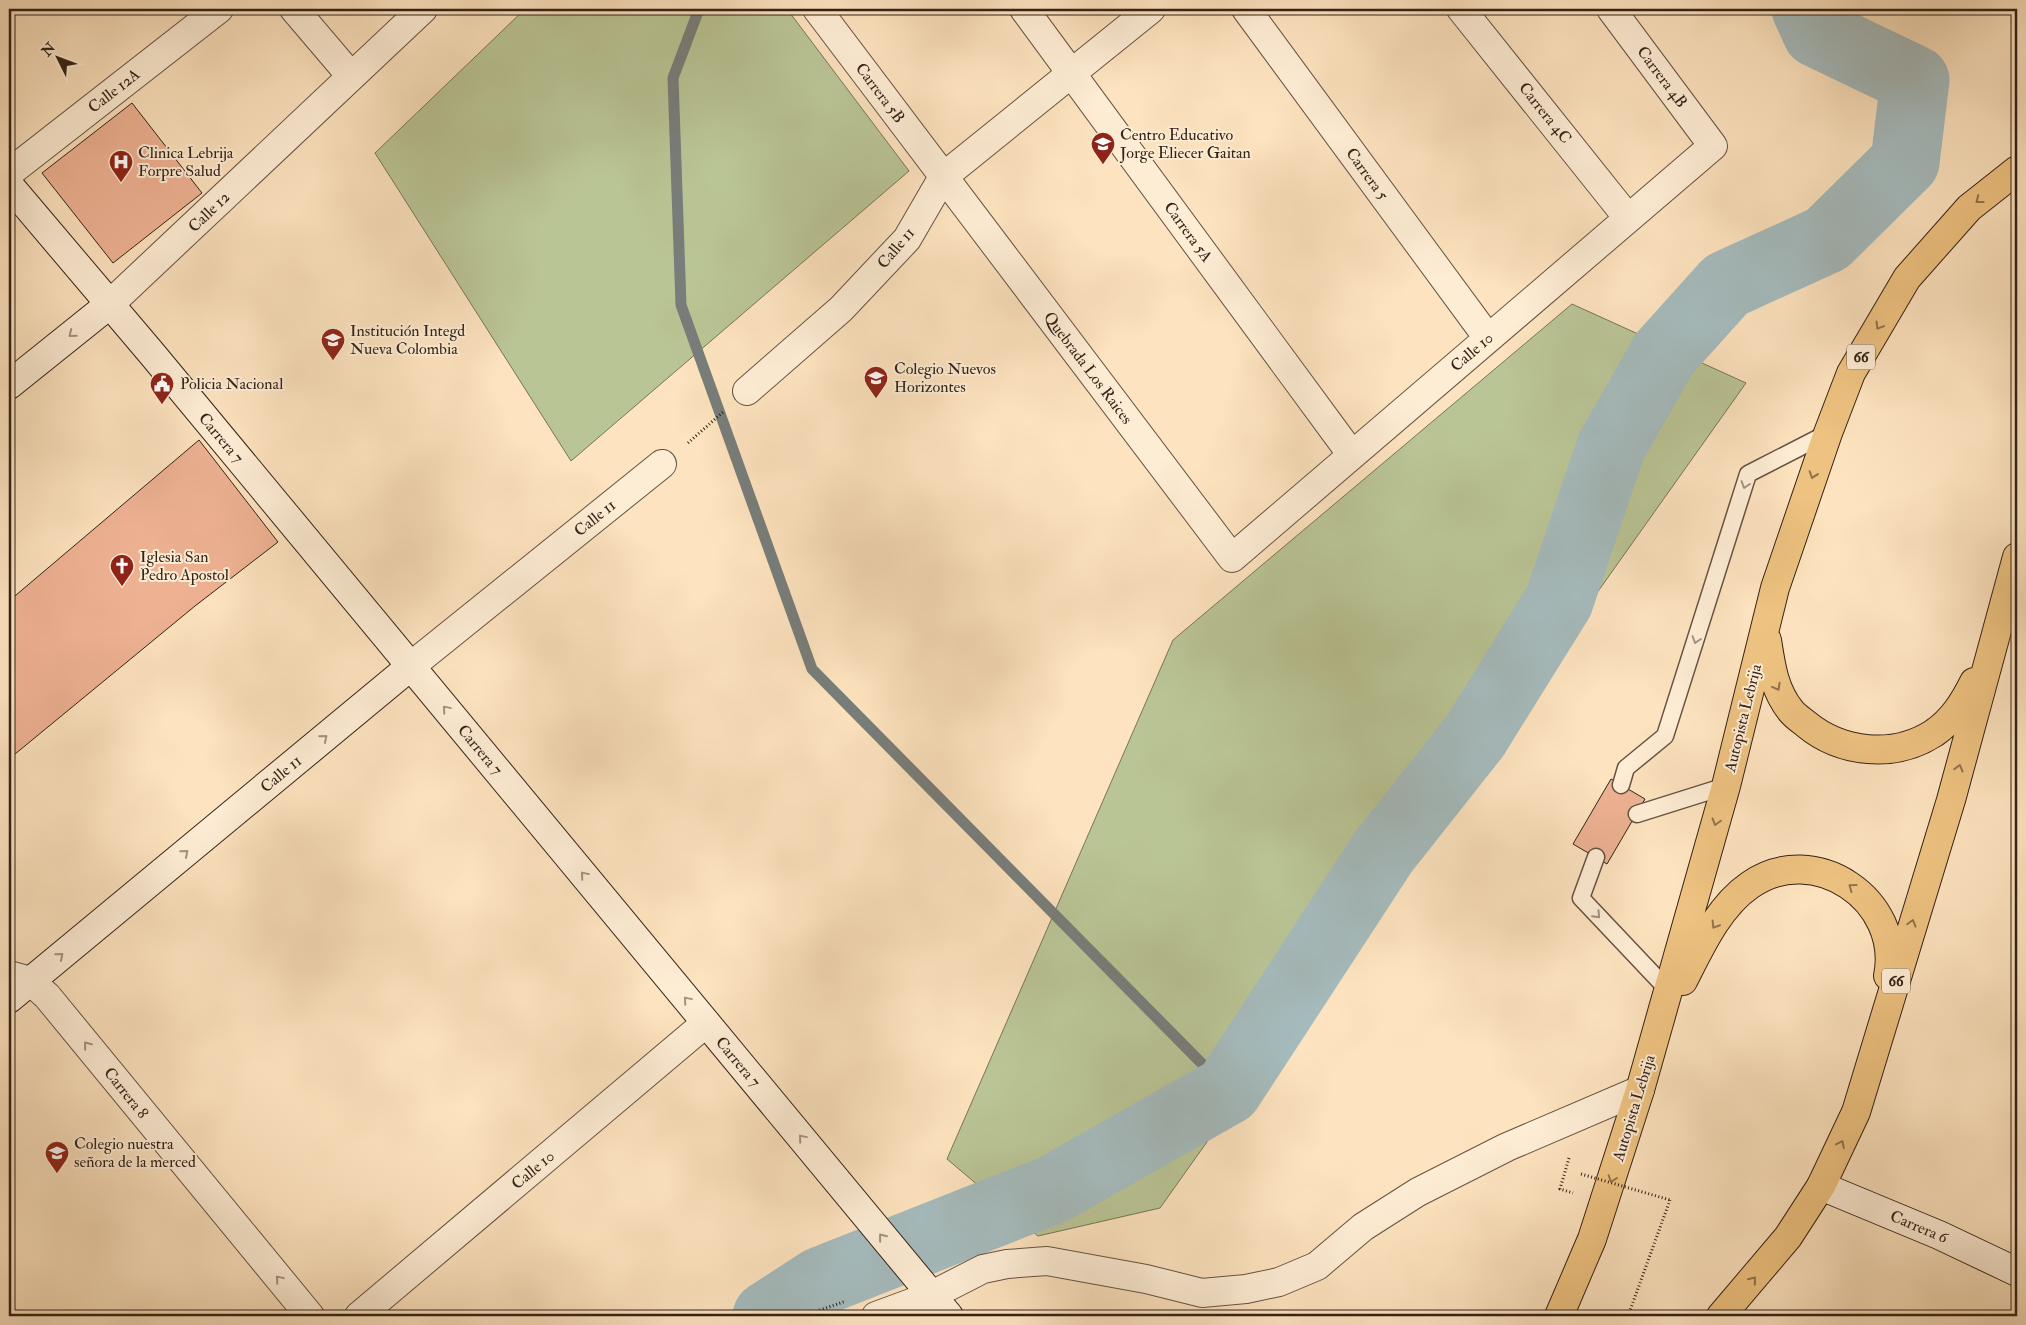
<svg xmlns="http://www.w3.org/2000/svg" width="2026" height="1325" font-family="'IM FELL Double Pica',serif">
  <rect width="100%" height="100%" fill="#fde3bf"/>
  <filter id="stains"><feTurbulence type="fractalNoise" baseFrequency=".004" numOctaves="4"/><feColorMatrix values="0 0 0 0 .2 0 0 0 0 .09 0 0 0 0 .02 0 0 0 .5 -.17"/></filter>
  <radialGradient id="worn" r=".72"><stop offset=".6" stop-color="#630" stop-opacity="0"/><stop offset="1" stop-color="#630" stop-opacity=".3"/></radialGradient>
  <!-- green -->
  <path fill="#bac596" stroke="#777457" d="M525 9H787L909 171 571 461 375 153Z
    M1572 304 1746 383 1160 1208 1038 1236 947 1159 1173 640Z"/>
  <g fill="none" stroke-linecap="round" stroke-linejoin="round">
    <!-- stream -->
    <path stroke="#787e7b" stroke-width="11" d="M699 9 673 78 681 305 812 669 1228 1090"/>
    <!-- river -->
    <path stroke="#a5bbbd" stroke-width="69" d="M767 1316 821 1281 1054 1189 1228 1090 1384 851 1475 736 1559 601 1611 447 1664 354 1726 285 1827 239 1905 162 1915 80 1817 33 1806 9"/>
  </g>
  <!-- building -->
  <path fill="#eeb293" stroke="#342218" d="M132 103 202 193 113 263 42 173Z
    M199 440 278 542 195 606 9 759V601Z
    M1611 779 1645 799 1607 864 1573 844Z"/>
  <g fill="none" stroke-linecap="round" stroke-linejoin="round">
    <defs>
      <path id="lane" d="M1621 785 1626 768 1665 736 1748 474 1828 433
        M1637 814 1726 786
        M1596 857 1581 898 1668 990"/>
      <path id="street" d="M294 9 351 76
        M817 9 1232 558 1713 146 1611 9
        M1024 9 1352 455
        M1246 9 1488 338
        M1461 9 1628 218
        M9 173 219 9
        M110 304 423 9
        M747 391 841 309 907 239 943 177 1151 9
        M411 666 662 464
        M9 975 30 981 47 996 310 1316
        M359 1316 706 1023
        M876 1316 930 1296 983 1269 1007 1264 1047 1261 1146 1279 1202 1293 1246 1289 1279 1282 1317 1266 1363 1227 1418 1192 1507 1147 1640 1090"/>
      <path id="secondary" d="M9 185 153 355 949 1316
        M9 385 110 304
        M9 999 411 666
        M1821 1186 1939 1235 2017 1272"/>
      <path id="highway" d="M1767 640C1771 666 1774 690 1791 711 1795 716 1801 720 1806 724 1841 753 1894 759 1934 733 1953 720 1964 702 1974 682
        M1683 981C1700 948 1718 907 1750 885 1814 840 1903 900 1888 976
        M1559 1316 1592 1239 1640 1090 1726 786 1775 588 1828 433 1851 373 1907 278 1969 208 2017 170
        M1721 1316 1788 1237 1821 1186 1856 1112 1951 800 2017 557"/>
    </defs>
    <!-- lane casing -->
    <use href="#lane" stroke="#665242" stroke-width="19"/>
    <!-- street casing -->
    <use href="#street" stroke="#665242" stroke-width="30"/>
    <!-- secondary casing -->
    <use href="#secondary" stroke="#342218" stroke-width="30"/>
    <!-- highway casing -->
    <use href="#highway" stroke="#342218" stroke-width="30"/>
    <!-- path -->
    <path stroke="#342218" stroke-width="3" stroke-dasharray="1 2.5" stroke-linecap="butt" d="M688 443 723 412
      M1569 1158 1560 1189 1573 1193
      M803 1316 846 1301
      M1628 1316 1670 1200"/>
    <!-- lane -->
    <use href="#lane" stroke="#feedd5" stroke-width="16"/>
    <!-- street -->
    <use href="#street" stroke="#feedd5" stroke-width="28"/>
    <!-- secondary -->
    <use href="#secondary" stroke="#feedd5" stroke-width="28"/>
    <!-- highway -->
    <use href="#highway" stroke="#eec280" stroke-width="28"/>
    <!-- path-bridge -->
    <path stroke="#342218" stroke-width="3" stroke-dasharray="1 2.5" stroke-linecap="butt" d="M1581 1174 1670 1200"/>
  </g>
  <!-- one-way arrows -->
  <defs><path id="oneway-chevron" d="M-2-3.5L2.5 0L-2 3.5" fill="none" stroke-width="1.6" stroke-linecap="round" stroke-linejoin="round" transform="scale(1.25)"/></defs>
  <g stroke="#91724c">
    <use href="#oneway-chevron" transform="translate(1979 200) rotate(142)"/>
    <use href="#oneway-chevron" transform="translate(1879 326) rotate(121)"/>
    <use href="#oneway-chevron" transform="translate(1813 475) rotate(109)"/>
    <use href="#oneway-chevron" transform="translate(1777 687) rotate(61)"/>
    <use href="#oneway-chevron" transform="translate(1959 768) rotate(-75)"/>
    <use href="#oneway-chevron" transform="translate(1716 822) rotate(106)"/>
    <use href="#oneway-chevron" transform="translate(1852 887) rotate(-144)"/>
    <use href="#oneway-chevron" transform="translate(1912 923) rotate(-74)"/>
    <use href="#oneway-chevron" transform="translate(1715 925) rotate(122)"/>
    <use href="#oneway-chevron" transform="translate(1841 1144) rotate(-64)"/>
    <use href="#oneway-chevron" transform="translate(1612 1179) rotate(108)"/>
    <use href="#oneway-chevron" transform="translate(1753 1280) rotate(-51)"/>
  </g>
  <g stroke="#a39280">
    <use href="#oneway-chevron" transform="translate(72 334) rotate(141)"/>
    <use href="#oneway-chevron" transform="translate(1745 485) rotate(108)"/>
    <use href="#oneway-chevron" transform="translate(1696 640) rotate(108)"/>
    <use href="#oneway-chevron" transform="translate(446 709) rotate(-130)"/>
    <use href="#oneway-chevron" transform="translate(324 738) rotate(-40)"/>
    <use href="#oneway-chevron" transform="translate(185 853) rotate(-40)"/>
    <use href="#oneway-chevron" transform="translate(584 875) rotate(-130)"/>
    <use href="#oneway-chevron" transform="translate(1597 915) rotate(47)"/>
    <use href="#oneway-chevron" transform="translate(60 956) rotate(-40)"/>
    <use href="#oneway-chevron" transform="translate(687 1000) rotate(-130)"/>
    <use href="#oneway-chevron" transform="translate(87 1045) rotate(-129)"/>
    <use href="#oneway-chevron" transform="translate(802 1138) rotate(-130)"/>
    <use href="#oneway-chevron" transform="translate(882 1237) rotate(-129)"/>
    <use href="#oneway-chevron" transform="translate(279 1279) rotate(-130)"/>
  </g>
  <!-- icons -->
  <defs>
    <symbol id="school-pin" viewBox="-11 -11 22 30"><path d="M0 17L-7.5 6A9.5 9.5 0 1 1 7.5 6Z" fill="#8f2418" stroke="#feedd5"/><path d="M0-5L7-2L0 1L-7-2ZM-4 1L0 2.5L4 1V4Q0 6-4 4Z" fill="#fff"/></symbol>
    <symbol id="hospital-pin" viewBox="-11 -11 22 30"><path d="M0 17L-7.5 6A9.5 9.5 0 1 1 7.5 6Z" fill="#8f2418" stroke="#feedd5"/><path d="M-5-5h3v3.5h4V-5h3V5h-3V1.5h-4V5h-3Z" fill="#fff"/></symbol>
    <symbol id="civic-pin" viewBox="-11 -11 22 30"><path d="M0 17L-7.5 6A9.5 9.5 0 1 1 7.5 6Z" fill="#8f2418" stroke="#feedd5"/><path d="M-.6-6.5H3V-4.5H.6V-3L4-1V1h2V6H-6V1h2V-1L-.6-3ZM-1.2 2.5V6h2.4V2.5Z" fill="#fff"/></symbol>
    <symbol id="church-pin" viewBox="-11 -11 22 30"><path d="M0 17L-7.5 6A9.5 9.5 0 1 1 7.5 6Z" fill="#8f2418" stroke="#feedd5"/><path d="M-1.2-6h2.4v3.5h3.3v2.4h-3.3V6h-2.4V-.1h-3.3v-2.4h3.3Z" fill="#fff"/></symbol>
  </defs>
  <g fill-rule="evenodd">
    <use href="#school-pin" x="1089" y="130" width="28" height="38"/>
    <use href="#hospital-pin" x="107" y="148" width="28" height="38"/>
    <use href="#school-pin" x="319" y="326" width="28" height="38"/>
    <use href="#school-pin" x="862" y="364" width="28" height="38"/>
    <use href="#civic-pin" x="148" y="370" width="28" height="38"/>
    <use href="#church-pin" x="108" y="552" width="28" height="38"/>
    <use href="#school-pin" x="43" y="1139" width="28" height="38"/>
  </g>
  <g text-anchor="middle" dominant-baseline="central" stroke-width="4" stroke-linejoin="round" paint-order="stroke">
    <!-- shield labels -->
    <g fill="#feedd5" stroke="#715f51" stroke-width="1">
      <rect x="1847" y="344.5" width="28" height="25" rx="4"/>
      <rect x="1882" y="968.5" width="28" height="25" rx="4"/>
    </g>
    <g font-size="15" font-weight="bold" fill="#342218">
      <text x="1861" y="357">66</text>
      <text x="1896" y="981">66</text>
    </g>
    <!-- street labels -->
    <g font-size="16" fill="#342218" stroke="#feedd5">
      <text transform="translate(1662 77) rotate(53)">Carrera 4B</text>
      <text transform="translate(114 91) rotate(-38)">Calle 12A</text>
      <text transform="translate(880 93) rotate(53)">Carrera 5B</text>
      <text transform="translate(1545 113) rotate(51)">Carrera 4C</text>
      <text transform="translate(1367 174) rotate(54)">Carrera 5</text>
      <text transform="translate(209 212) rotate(-44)">Calle 12</text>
      <text transform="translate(1188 232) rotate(54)">Carrera 5A</text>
      <text transform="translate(896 248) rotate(-50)">Calle 11</text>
      <text transform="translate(1472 352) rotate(-41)">Calle 10</text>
      <text transform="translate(1088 368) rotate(53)">Quebrada Los Raices</text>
      <text transform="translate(221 438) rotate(50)">Carrera 7</text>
      <text transform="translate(595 518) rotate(-39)">Calle 11</text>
      <text transform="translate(1743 718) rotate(-76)">Autopista Lebrija</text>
      <text transform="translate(480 750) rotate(50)">Carrera 7</text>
      <text transform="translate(281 774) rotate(-40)">Calle 11</text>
      <text transform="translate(738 1062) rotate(50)">Carrera 7</text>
      <text transform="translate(126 1093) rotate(51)">Carrera 8</text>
      <text transform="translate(1634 1108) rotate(-73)">Autopista Lebrija</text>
      <text transform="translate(533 1170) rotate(-40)">Calle 10</text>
      <text transform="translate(1919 1227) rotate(23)">Carrera 6</text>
    </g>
    <!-- poi labels -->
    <g font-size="16" fill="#342218" stroke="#feedd5" text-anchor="start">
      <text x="1120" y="135">Centro Educativo<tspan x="1120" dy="18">Jorge Eliecer Gaitan</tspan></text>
      <text x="138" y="153">Clinica Lebrija<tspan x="138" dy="18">Forpre Salud</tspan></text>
      <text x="350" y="331">Institución Integd<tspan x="350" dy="18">Nueva Colombia</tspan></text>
      <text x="894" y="369">Colegio Nuevos<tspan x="894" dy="18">Horizontes</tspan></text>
      <text x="180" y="384">Policia Nacional</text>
      <text x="140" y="557">Iglesia San<tspan x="140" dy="18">Pedro Apostol</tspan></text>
      <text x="74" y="1144">Colegio nuestra<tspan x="74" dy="18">señora de la merced</tspan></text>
    </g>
  </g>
  <!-- margin -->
  <rect width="2026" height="1325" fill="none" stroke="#fde3bf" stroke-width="30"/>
  <rect x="10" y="10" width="2006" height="1305" fill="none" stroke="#342218" stroke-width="2.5"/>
  <rect x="15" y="15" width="1996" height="1295" fill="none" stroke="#342218"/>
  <!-- north arrow -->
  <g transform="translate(58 58) rotate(312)" stroke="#feedd5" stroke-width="4" paint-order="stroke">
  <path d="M0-4L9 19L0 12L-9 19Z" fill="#342218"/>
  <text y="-8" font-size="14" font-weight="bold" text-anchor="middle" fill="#342218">N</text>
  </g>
  <rect width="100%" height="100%" filter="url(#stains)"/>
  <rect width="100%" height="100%" fill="url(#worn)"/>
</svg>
